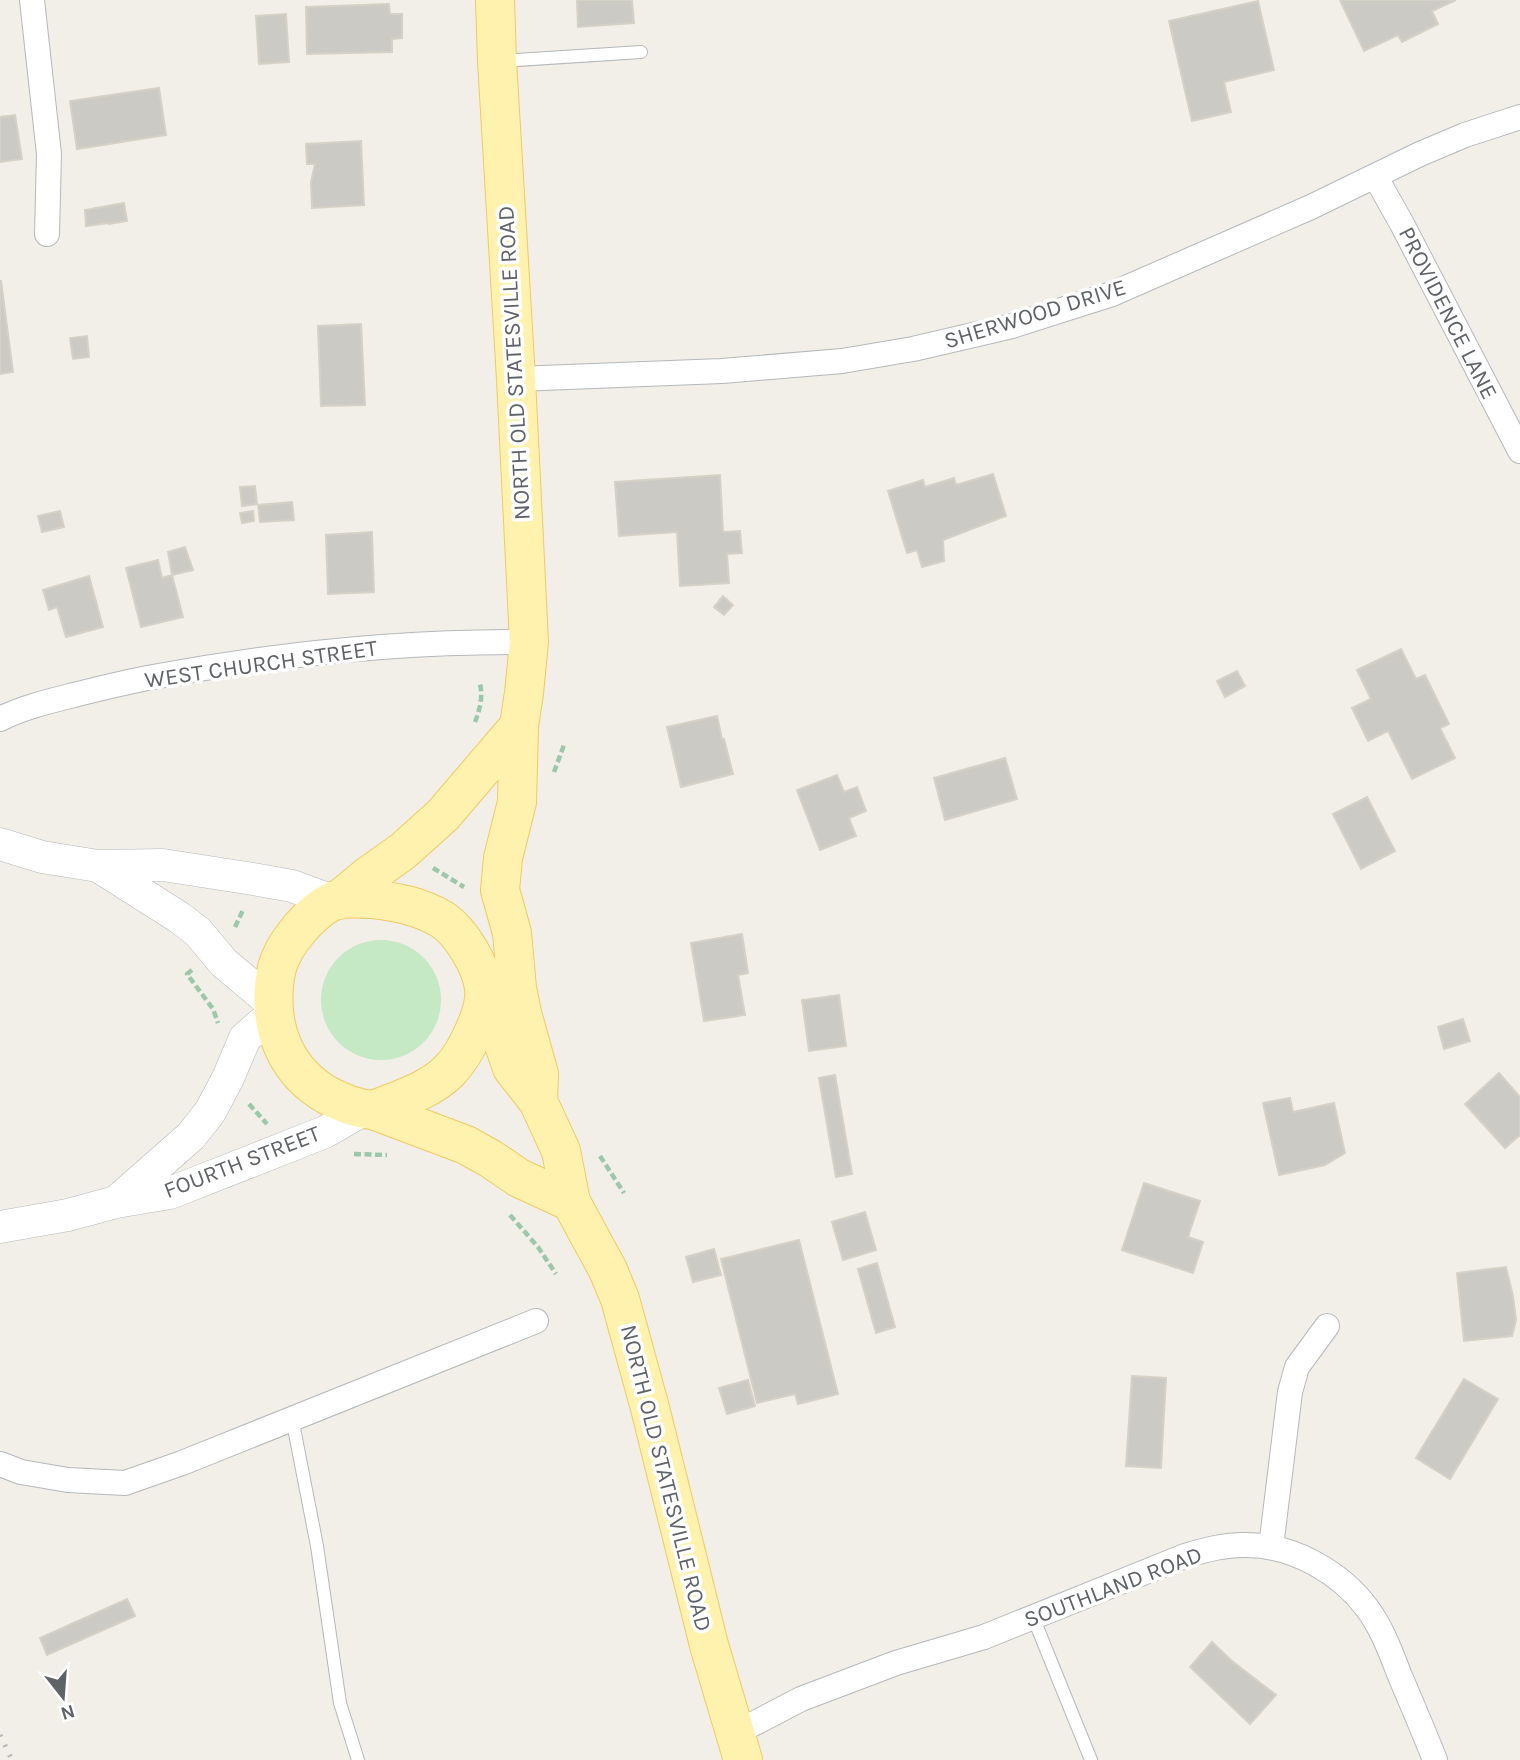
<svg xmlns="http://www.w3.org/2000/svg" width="1520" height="1760" font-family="Karla,sans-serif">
  <rect width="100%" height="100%" fill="#f1efe8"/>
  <!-- green -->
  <path fill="#c5e8c5" d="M321 1000a60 60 0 1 1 120 0a60 60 0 1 1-120 0Z"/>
  <!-- building -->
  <path fill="#cccac5" stroke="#d6d1c6" stroke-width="2" d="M577 0H632L634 23 578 27Z
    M1340 0H1456L1432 11 1438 24 1402 42 1398 35 1364 51Z
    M1258 1 1274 70 1224 82 1231 112 1192 121 1169 21Z
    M389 4 390 14H402V38L392 39V52L307 54 306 7Z
    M286 14 289 62 259 64 256 16Z
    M159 88 166 135 77 149 70 101Z
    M15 115 22 159 0 162V117Z
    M361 141 364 205 312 208 311 182 315 164H307L306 144Z
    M124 203 127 221 109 224 108 223 86 226 85 210Z
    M0 281H1L13 372 0 374Z
    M361 324 365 405 321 406 318 326Z
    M87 336 89 357 73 359 70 338Z
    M993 474 1006 516 943 540 944 561 922 567 917 550 907 553 888 491 923 480 925 487 954 478 956 485Z
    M720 475 723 532 740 531 742 553 727 554 729 583 680 586 677 532 619 536 615 482Z
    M255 486 257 504 242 506 240 487Z
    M292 502 294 520 260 522 258 505Z
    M60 511 64 527 42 532 38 516Z
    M253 511 254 521 242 523 240 513Z
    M372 532 374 592 328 594 326 535Z
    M185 547 193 570 172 575 168 552Z
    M158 560 162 578 172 575 183 617 141 627 126 568Z
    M89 576 103 627 66 637 57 607 49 610 43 590Z
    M723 596 733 605 724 615 714 607Z
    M1401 649 1416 679 1425 675 1449 724 1440 728 1455 758 1412 779 1388 731 1368 741 1352 708 1371 699 1357 670Z
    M1237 671 1245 686 1225 697 1217 681Z
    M717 716 722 739H724L733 774 681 787 667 727Z
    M1005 758 1017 799 945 820 934 778Z
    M837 775 844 792 857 787 866 811 849 818 856 836 820 850 797 790Z
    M1367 797 1395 851 1361 869 1333 814Z
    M742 934 748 973 738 975 745 1015 704 1021 691 943Z
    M839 995 846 1046 809 1051 802 1000Z
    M1463 1019 1470 1041 1444 1049 1438 1027Z
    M1499 1073 1520 1097V1135L1505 1148 1465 1104Z
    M835 1075 852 1174 836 1177 819 1078Z
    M1290 1098 1293 1112 1334 1103 1345 1153 1325 1165 1279 1175 1263 1103Z
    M1144 1183 1200 1201 1188 1237 1203 1242 1193 1273 1122 1250Z
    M865 1212 876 1250 843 1260 832 1222Z
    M799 1240 838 1394 798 1404 795 1394 757 1403 721 1259Z
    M714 1249 721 1275 693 1282 686 1257Z
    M877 1263 895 1327 876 1333 858 1269Z
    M1506 1267 1513 1296 1516 1320 1512 1336 1464 1341 1457 1273Z
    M1132 1376 1166 1378 1161 1468 1126 1466Z
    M1464 1379 1498 1399 1450 1479 1416 1458Z
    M748 1380 755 1406 727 1414 719 1388Z
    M127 1599 135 1616 47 1655 40 1638Z
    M1212 1642 1232 1661 1276 1695 1250 1724 1190 1667Z"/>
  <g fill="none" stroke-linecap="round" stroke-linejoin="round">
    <defs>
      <path id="service" d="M502 61 641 52
        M292 1418 317 1546 340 1703 358 1760
        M1033 1617 1091 1760"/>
      <path id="minor" d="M32 0 49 154 47 234
        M1375 176 1402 224 1520 451
        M516 379 722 371 842 361 913 349 1012 326 1112 294 1311 207 1420 154 1465 135 1520 117
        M0 719C22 708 46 702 70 696 98 689 125 682 153 677 277 654 403 641 529 642
        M0 1464 21 1472 68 1480 125 1483 182 1463 536 1321
        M1271 1547 1290 1392 1297 1367 1327 1326
        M734 1734 801 1699 896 1663 984 1637 1185 1556C1205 1550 1226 1544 1248 1545 1294 1546 1340 1572 1367 1608 1382 1628 1391 1653 1400 1676 1412 1704 1424 1732 1435 1760"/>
      <path id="tertiary" d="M0 844 42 857 98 866 163 865 253 879 292 886 333 901
        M98 866 180 918 198 932 224 963 273 1004
        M116 1202 191 1136 210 1112 228 1078 245 1038 274 1013
        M0 1227 68 1215 116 1202 170 1193 325 1132 363 1110"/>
      <path id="primary" d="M495 0 497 61 516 379 529 642 524 693 519 726 517 802 503 858 500 890 512 933 517 988 522 1013 539 1074 538 1101
        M371 899C397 902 420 906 443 920 462 933 481 966 484 988 487 1011 465 1055 449 1071 429 1091 398 1100 373 1110 356 1109 342 1103 327 1095 287 1072 270 1031 274 986 275 975 277 964 282 955 286 945 294 936 300 928 309 918 320 907 333 901 344 897 360 899 371 899Z
        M339 900 368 876 403 851 443 815 519 726
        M485 990 512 1068 538 1101 561 1151 571 1202 608 1270 620 1299 650 1408 709 1645 743 1760
        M373 1110 466 1145 491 1159 519 1178 571 1202"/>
    </defs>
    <!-- service casing -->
    <use href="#service" stroke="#b5b8bc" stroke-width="14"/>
    <!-- minor casing -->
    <use href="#minor" stroke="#b5b8bc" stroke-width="26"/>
    <!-- tertiary casing -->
    <use href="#tertiary" stroke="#b5b8bc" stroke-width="33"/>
    <!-- primary casing -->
    <use href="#primary" stroke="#f2c960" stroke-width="40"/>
    <!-- path -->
    <path stroke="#9cc7a9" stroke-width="4.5" stroke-dasharray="7 3.5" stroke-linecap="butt" d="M475 722C480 709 483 697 480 684
      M554 772 564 745
      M433 868 464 887
      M235 927 243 910
      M192 970 187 974 213 1009 218 1023
      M249 1104 267 1124
      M354 1154 387 1155
      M600 1156 624 1193
      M510 1215 538 1247 556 1274"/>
    <!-- service -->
    <use href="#service" stroke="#fff" stroke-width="12"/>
    <!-- minor -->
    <use href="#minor" stroke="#fff" stroke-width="24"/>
    <!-- tertiary -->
    <use href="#tertiary" stroke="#fff" stroke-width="32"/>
    <!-- primary -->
    <use href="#primary" stroke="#fff2af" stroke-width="38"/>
    <!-- rail -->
    <path stroke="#b6b7b8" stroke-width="5" stroke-dasharray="2 9" stroke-linecap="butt" d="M0 1735 12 1760"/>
  </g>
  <g text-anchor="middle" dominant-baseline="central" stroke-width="7" stroke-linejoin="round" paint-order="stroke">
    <!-- street labels -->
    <g font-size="23" fill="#5f6368" stroke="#fff">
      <text transform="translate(1448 313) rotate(63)">PROVIDENCE LANE</text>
      <text transform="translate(1035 314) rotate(-17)">SHERWOOD DRIVE</text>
      <text transform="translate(514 363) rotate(-93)">NORTH OLD STATESVILLE ROAD</text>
      <text transform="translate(261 664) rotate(-8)">WEST CHURCH STREET</text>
      <text transform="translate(242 1162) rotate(-21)">FOURTH STREET</text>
      <text transform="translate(666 1478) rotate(76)">NORTH OLD STATESVILLE ROAD</text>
      <text transform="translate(1113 1587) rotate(-21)">SOUTHLAND ROAD</text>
    </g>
  </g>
  <!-- north arrow -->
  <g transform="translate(63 1697) rotate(163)" stroke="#ffffff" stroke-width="5" paint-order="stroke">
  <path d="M0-5L12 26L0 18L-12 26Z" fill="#5f6368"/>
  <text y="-10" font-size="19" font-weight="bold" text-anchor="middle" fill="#5f6368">N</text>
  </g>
</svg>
